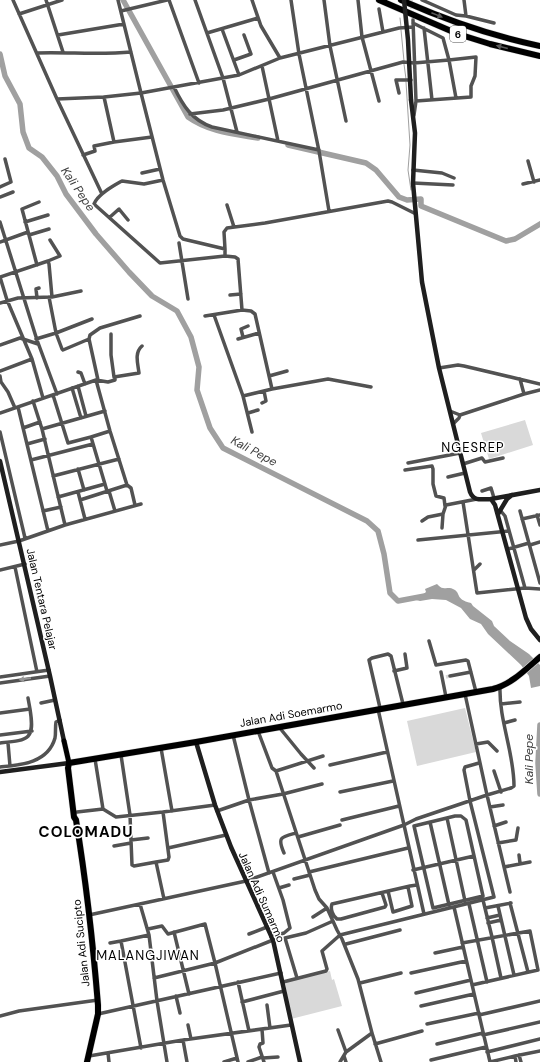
<svg xmlns="http://www.w3.org/2000/svg" width="540" height="1062" font-family="'DM Sans',sans-serif">
  <rect width="100%" height="100%" fill="#fff"/>
  <!-- green -->
  <path fill="#d9d9d9" d="M525 420 533 445 489 459 481 433Z
    M465 708 476 752 417 766 407 721Z
    M330 971 332 980 334 979 342 1006 291 1019 285 982Z"/>
  <!-- water -->
  <path fill="#a0a0a0" d="M437 584C439 586 441 588 443 588 447 589 450 587 453 589 462 593 454 599 471 603L473 606 492 621 494 626 510 641 529 654 540 665V686L531 688 529 676 521 665 488 634 481 624 470 619 461 608 446 600 432 599 420 601 416 600 426 592 425 589Z"/>
  <g fill="none" stroke-linecap="round" stroke-linejoin="round">
    <!-- stream -->
    <path stroke="#a0a0a0" stroke-width="1" d="M400 18 401 27
      M401 30 404 61
      M404 64 406 79
      M406 82 410 145 408 170 411 190"/>
    <!-- river -->
    <path stroke="#a0a0a0" stroke-width="5.5" d="M123 0 188 117C209 132 234 134 258 138
      M0 54 5 76 20 104 23 132 29 148 42 157 57 176 66 194 96 234 129 272 152 296 177 311 191 337 199 367 197 390 210 428 223 448 367 521 378 531 384 554 390 593 398 601 430 595
      M288 145 366 163 376 170 399 197 407 200 421 199V206L506 241 515 239 540 224
      M540 725 538 763 540 794"/>
    <!-- street-tunnel -->
    <path stroke="#d9d9d9" stroke-width="3.5" stroke-dasharray="3.5 2" stroke-linecap="butt" d="M411 0 413 20
      M446 677 450 676"/>
    <defs>
      <path id="primary" d="M64 741 69 763"/>
      <path id="highway" d="M379 0 458 34 490 44 540 56
        M401 0C446 20 492 36 540 46
        M69 763 196 742 493 689C512 684 526 669 540 657
        M69 763 68 768 74 817 76 820C86 881 93 943 98 1005V1014L87 1062"/>
    </defs>
    <!-- primary casing -->
    <use href="#primary" stroke="#dbdbdb" stroke-width="6"/>
    <!-- highway casing -->
    <use href="#highway" stroke="#dbdbdb" stroke-width="7"/>
    <!-- street -->
    <path stroke="#525252" stroke-width="3.5" d="M13 0 57 99 102 194
      M46 0 63 52
      M118 0 141 93 239 75 280 58 399 28 413 27
      M169 0 199 83
      M195 0 223 78 237 132
      M252 0 261 26 280 58
      M291 0 299 54 319 151 329 211
      M324 0 330 46 346 121
      M358 0 362 37 379 101
      M422 0 456 15 466 16 494 23
      M464 0 466 16
      M379 9 383 32
      M121 11 167 0
      M19 14 62 0
      M413 20 416 101 414 115
      M424 28 432 100
      M222 29 239 75
      M207 33 258 18
      M58 35 124 24
      M37 53C68 52 100 55 131 52
      M234 60 251 54 244 35
      M262 66 278 141
      M174 87C183 106 192 120 212 127L319 150
      M399 93 396 80H411
      M104 97 114 142 152 137
      M57 99 104 97 141 93 163 180 180 236 183 239 225 249V256L160 263 94 204C98 194 113 186 122 181L144 184 163 180
      M416 101 471 97V86L475 76 476 57 449 60 456 98
      M190 114 223 110 269 99 403 62 414 63 449 60 443 38 413 23
      M83 155 95 151 94 146 114 142
      M528 161 534 182
      M413 170 442 173 454 178
      M142 173 160 169
      M413 183 453 185
      M523 184 540 180
      M0 187 11 182 5 159
      M0 197 13 192
      M227 205 234 227
      M110 217 119 209 128 220
      M0 222 37 340 57 394
      M25 222 48 215
      M29 235 49 229
      M0 242 28 232
      M179 243 188 299
      M225 249 224 232 227 228 265 223 388 201 392 202 416 214
      M225 256 235 257 238 259 242 310 251 311 255 314 272 389 243 396
      M48 261 60 256 50 240
      M37 265 22 209 39 202
      M230 295 241 294
      M49 297 56 333 62 349 63 350 89 339
      M37 298 36 289 39 288
      M0 303 18 298 52 297 81 291
      M214 315 243 396 252 432
      M205 316 242 310
      M111 334V355L114 377 139 373C138 364 134 353 142 346
      M243 337 241 329 248 326
      M36 339 56 333 92 319
      M238 339 259 333
      M0 345 20 338 38 344
      M439 368 458 365 464 366 540 384
      M0 371 32 359
      M78 372 81 373 85 384
      M0 376 1 382 8 392 15 408
      M269 376 287 371
      M96 380 110 431 127 485
      M98 380 89 339 90 335 100 328 140 316
      M78 386 86 416
      M72 388 81 418
      M272 389 328 379 371 387
      M524 394 540 390
      M53 395 68 443 91 437 107 491
      M43 398 32 359 7 300 0 277 48 261 49 264 52 297
      M33 401 42 429 65 525
      M262 403 266 401 264 391
      M18 407 48 531
      M450 411 460 415 524 394 520 379
      M0 413 96 380 108 382 115 380V377
      M248 413 258 410
      M453 424 459 418 460 415
      M23 428 40 422
      M42 429 105 411
      M0 432 25 538
      M91 437 110 431
      M27 444 45 439
      M31 460 93 444
      M408 463 460 453
      M463 464 482 458 485 462 503 458
      M78 469 84 490
      M405 470 432 466 433 469V484L436 496 444 498 445 506
      M53 476 119 459
      M448 477 465 473
      M109 491 115 511
      M482 491 491 488 494 498
      M78 492 85 519
      M58 497 105 484
      M80 500 127 485 131 488 135 505
      M463 502 477 593 525 588 540 589
      M500 510 505 516 525 588
      M43 511 61 507
      M520 511 540 583
      M537 515 540 525
      M522 519 540 515
      M422 521 428 517 443 514
      M442 528 443 514 446 505 477 499
      M418 540 509 531
      M0 545 19 541 65 525 141 504
      M530 545 540 542
      M508 549 529 543
      M15 567 37 672
      M0 570 25 564
      M474 570 480 564
      M429 641 436 665 466 660 468 661 476 692
      M394 671 407 668 405 654
      M441 672 446 697
      M450 676 471 672
      M0 677 49 670
      M0 683 50 676
      M465 694 487 795 511 788 514 786C514 752 499 721 500 687
      M28 698 30 709
      M41 703 55 700
      M501 704 520 702
      M380 708 369 660 372 658 388 654 391 656 403 704
      M378 709 404 825 416 819 487 795 510 892
      M0 713 30 709C35 740 29 740 0 743
      M504 723 515 720
      M279 727 301 754 314 768
      M258 731 272 768 276 771 315 890 319 899 327 908 337 930 342 939 358 979 372 1033 381 1062
      M0 735 32 731
      M233 735 249 800 269 873
      M8 743 10 766
      M476 744 488 742 497 751
      M161 748 172 811
      M121 755 130 815 132 865 134 866 156 862 164 899
      M95 759 103 809
      M330 765 387 752
      M0 767C21 765 48 763 55 738 56 733 55 727 56 722L60 720
      M276 771 323 756
      M494 771 501 792
      M340 792 393 781
      M490 807 503 805
      M217 811 249 800 283 794 322 784
      M77 812 103 809 116 817 163 812 215 805
      M455 816H461L466 820 483 896 433 908 414 826Z
      M447 818 465 901
      M342 820 399 806
      M430 822 449 905
      M494 826 506 822
      M298 837 340 825
      M131 840 148 838
      M498 843 516 840 518 828
      M114 846 131 843
      M168 848 226 835
      M284 853C277 837 281 837 296 833
      M519 855 520 863
      M156 862 168 860 169 857 163 812
      M504 867 530 862
      M413 870 474 856
      M309 872 408 848
      M294 879 310 875
      M279 888 289 885
      M388 891 393 912 412 906 408 887
      M382 893 386 905 385 907 341 919H337C333 916 330 909 332 904L410 886 417 885
      M483 900 492 937 501 978
      M510 903 528 972
      M140 904 149 935 157 1001 167 1062
      M469 904 487 982
      M498 906 514 975
      M454 907 490 1062
      M485 908 511 903
      M89 915 246 881 404 825 424 914
      M313 917 327 908
      M487 918 500 915
      M488 923 501 920
      M148 929 162 926 168 934 205 924 215 963 238 1062
      M174 932 189 994
      M249 934 267 927
      M271 937 284 933 290 928 283 900 273 872
      M285 938 306 933 333 921
      M285 938 297 978
      M110 943 121 941
      M462 943 530 931 538 970 472 985
      M346 944 400 930
      M435 953 463 947
      M411 973 466 961
      M154 978 215 963 273 940
      M238 982 249 1031
      M283 982 326 971 327 969 322 951 340 935 494 897 470 801 464 770 465 767 479 763
      M360 983 401 973
      M416 993 471 980
      M176 996 180 1013
      M242 1002 284 991
      M267 1005 270 1028
      M421 1006 474 994
      M98 1014 281 973
      M479 1015 540 1001
      M0 1016 19 1011 98 1000
      M427 1024 479 1013
      M188 1025 191 1039
      M262 1029 263 1043 260 1044 259 1047 264 1062
      M338 1030 346 1052
      M483 1035 540 1022
      M183 1040 187 1062
      M375 1044 422 1031
      M437 1044 483 1033
      M141 1048 121 941 149 935
      M487 1052 540 1039
      M108 1053 109 1062
      M519 1055 521 1062
      M89 1056 183 1040 291 1025
      M344 1056 346 1062
      M515 1056 540 1051
      M263 1058 278 1057
      M431 1060 486 1047
      M224 1062 237 1058
      M248 1062 262 1057
      M340 1062 346 1052 372 1033
      M490 1062 515 1056 516 1062"/>
    <!-- secondary -->
    <path stroke="#1f1f1f" stroke-width="4.5" d="M411 100 415 133 413 183 422 282 439 368 470 492C474 502 482 499 491 499L495 505 526 618 531 629 540 640
      M0 461 50 676 64 741
      M491 499 540 490
      M498 514 507 499 512 495
      M196 742 215 805 231 847 273 940 300 1062
      M0 772 69 763"/>
    <!-- primary -->
    <use href="#primary" stroke="#000" stroke-width="5"/>
    <!-- highway -->
    <use href="#highway" stroke="#000" stroke-width="6"/>
    <!-- secondary-bridge -->
    <path stroke="#1f1f1f" stroke-width="4.5" d="M404 0 408 40 411 100"/>
  </g>
  <!-- one-way arrows -->
  <defs><path id="oneway-solid" d="M-6-.8H1V-3.2L6.5 0L1 3.2V.8H-6Z"/></defs>
  <g fill="#595959">
    <use href="#oneway-solid" transform="translate(437 15) rotate(22)"/>
    <use href="#oneway-solid" transform="translate(502 47) rotate(-165)"/>
  </g>
  <use fill="#979797" href="#oneway-solid" transform="translate(25 679) rotate(172)"/>
  <g text-anchor="middle" dominant-baseline="central" stroke-width="3" stroke-linejoin="round" paint-order="stroke">
    <!-- shield labels -->
    <rect fill="#fff" stroke="#4c4c4c" stroke-width="1" x="450" y="26" width="16" height="16" rx="3"/>
    <g font-size="10" font-weight="bold" fill="#000">
      <text x="458" y="34">6</text>
    </g>
    <!-- street labels -->
    <g font-size="11" fill="#000" stroke="#fff">
      <text transform="translate(42 599) rotate(77)">Jalan Tentara Pelajar</text>
      <text transform="translate(291 714) rotate(-10)">Jalan Adi Soemarmo</text>
      <text transform="translate(262 897) rotate(66)">Jalan Adi Sumarmo</text>
      <text transform="translate(81 943) rotate(-96)">Jalan Adi Sucipto</text>
    </g>
    <!-- water labels -->
    <g font-size="12" font-style="italic" fill="#414141" stroke="#fff">
      <text transform="translate(78 189) rotate(56)">Kali Pepe</text>
      <text transform="translate(254 451) rotate(28)">Kali Pepe</text>
      <text transform="translate(529 759) rotate(-90)">Kali Pepe</text>
    </g>
    <!-- quarter labels -->
    <g font-size="13" letter-spacing="1" fill="#000" stroke="#fff">
      <text x="473" y="447">NGESREP</text>
      <text x="148" y="955">MALANGJIWAN</text>
    </g>
    <!-- district labels -->
    <g font-size="15" font-weight="bold" letter-spacing="1" fill="#000" stroke="#fff">
      <text x="86" y="832">COLOMADU</text>
    </g>
  </g>
</svg>
